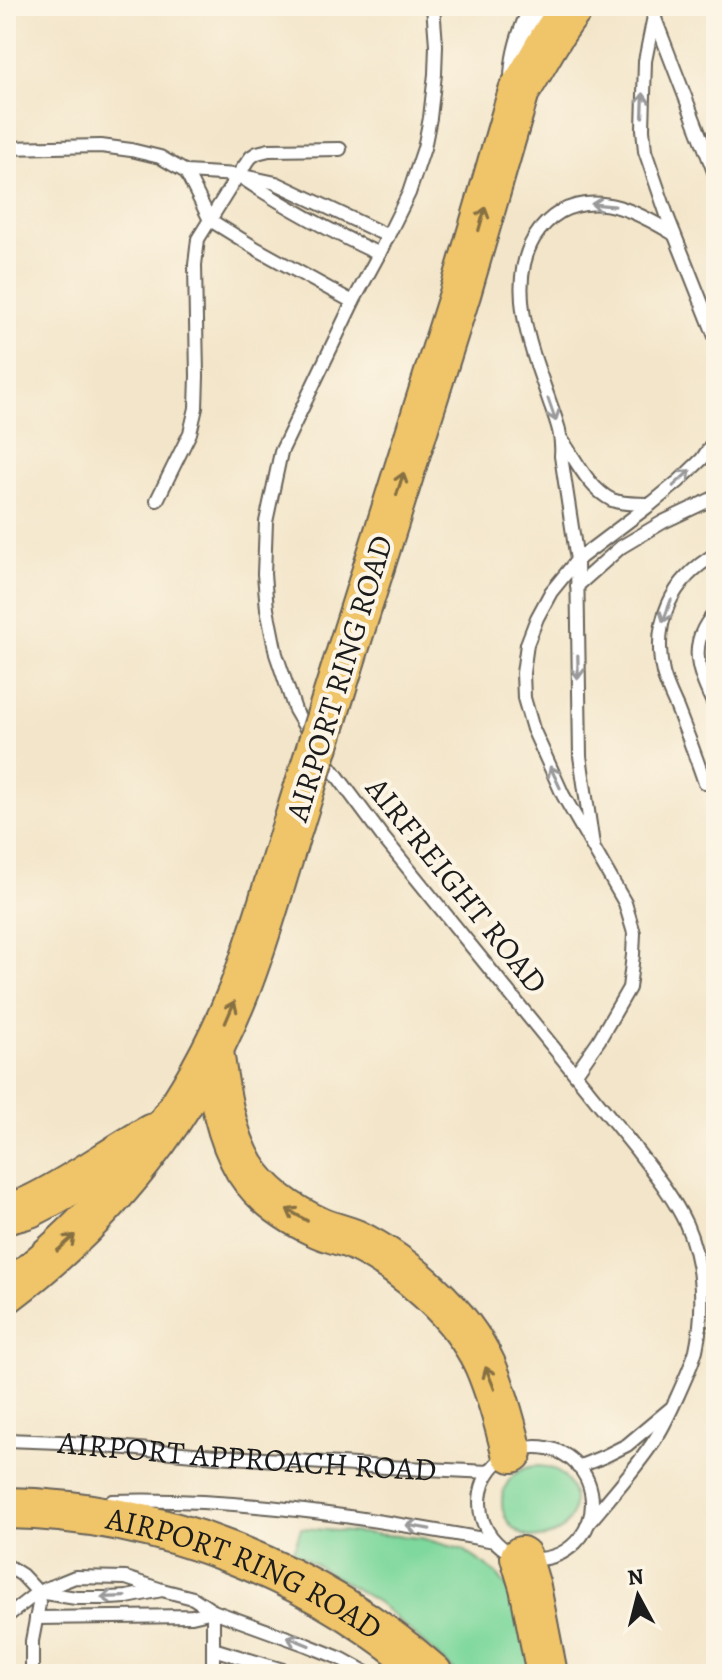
<svg xmlns="http://www.w3.org/2000/svg" width="722" height="1680" font-family="Alegreya,serif">
  <rect width="100%" height="100%" fill="#fcf5e5"/>
  <filter id="ink" filterUnits="userSpaceOnUse"><feTurbulence type="fractalNoise" baseFrequency=".0125" numOctaves="2"/><feDisplacementMap in="SourceGraphic" scale="16" xChannelSelector="R" yChannelSelector="G"/><feConvolveMatrix kernelMatrix="1 2 1 2 8 2 1 2 1" color-interpolation-filters="sRGB"/></filter>
  <filter id="wash" filterUnits="userSpaceOnUse"><feTurbulence type="fractalNoise" baseFrequency=".006" numOctaves="4" result="noise"/><feDisplacementMap in="SourceGraphic" scale="32" xChannelSelector="R" yChannelSelector="G"/><feGaussianBlur stdDeviation="1.8" result="paint"/><feColorMatrix in="noise" values="0 0 0 0 0 0 0 0 0 0 0 0 0 0 0 0 0 1.4 0 .05"/><feComposite in="paint" operator="in"/></filter>
  <g filter="url(#wash)">
    <rect width="100%" height="100%" fill="#f3e5c9"/>
    <!-- green -->
    <path fill="#7fd89d" stroke="#4e7a5c" stroke-width="2" d="M502 1502a36 36 0 1 1 72 0a36 36 0 1 1-72 0Z
      M301 1528 421 1538 464 1550 497 1574 516 1602 534 1674H458L379 1603 293 1551Z"/>
  </g>
  <g filter="url(#ink)">
    <g fill="none" stroke-linecap="round" stroke-linejoin="round">
      <defs>
        <g id="lane">
          <path d="M662 6 654 16 645 61 643 129 645 151 668 218 716 339"/>
          <path d="M654 16 716 177"/>
          <path d="M6 148 101 146 131 150 160 157 186 172 238 175 276 183 388 236"/>
          <path d="M186 172 210 220 257 249 353 302"/>
          <path d="M244 179C287 208 332 232 379 254"/>
          <path d="M562 440C576 460 589 489 612 500 624 505 639 503 651 504"/>
          <path d="M157 500 190 433 196 408 197 376 195 265 198 239 238 175 251 157 257 153 269 150 340 149"/>
          <path d="M577 586 621 547 663 522 716 497"/>
          <path d="M716 612C685 644 699 674 716 709"/>
          <path d="M312 739 295 710 276 654 267 609 264 574 266 522 281 452 353 302 379 254 409 193 424 148 430 118 435 74 436 45 433 6"/>
          <path d="M324 758 382 836 635 1148C653 1172 673 1196 686 1224 703 1263 705 1309 696 1350 692 1365 684 1381 678 1395 670 1412 663 1429 652 1444 633 1472 609 1498 587 1525"/>
          <path d="M705 783C696 757 687 733 677 708 672 697 666 685 663 673 652 622 671 580 716 554"/>
          <path d="M593 845 580 756 577 560 561 456C563 434 555 418 548 397 531 349 506 286 534 238 541 227 548 219 560 212 600 191 639 213 674 234"/>
          <path d="M576 1073 599 1040 629 988 633 955 634 933 625 903 563 795 533 729 524 698 523 673 527 644 537 618 551 592 577 560 651 504 679 481 702 459 716 438"/>
          <path id="s1" d="M6 1440 60 1442 216 1456 386 1467 489 1472"/>
          <circle cx="536" cy="1503" r="56"/>
          <path d="M578 1467 605 1456 627 1445 670 1409"/>
          <path d="M112 1501C241 1497 368 1518 494 1541"/>
          <path d="M6 1565 22 1575 38 1592 39 1604 32 1641V1674"/>
          <path d="M38 1592 76 1598H109L127 1597 162 1590 193 1598 213 1611 307 1645 342 1659 369 1674"/>
          <path d="M6 1617 38 1592 75 1577 126 1578 162 1590"/>
          <path d="M36 1618 192 1616 213 1611"/>
          <path d="M213 1649 296 1674"/>
          <path d="M210 1674 213 1668V1611"/>
          <path d="M702 1674 716 1669"/>
        </g>
        <path id="street" d="M518 79C518 53 527 29 538 6"/>
        <g id="primary">
          <path d="M343 665 460 294 519 91C538 63 551 32 574 6"/>
          <path d="M213 1051C219 1091 224 1132 245 1168 262 1195 291 1215 320 1228 331 1233 344 1235 355 1240 405 1264 461 1313 485 1365 497 1393 505 1423 512 1452"/>
          <path d="M6 1214C14 1211 23 1210 31 1206 73 1186 112 1157 153 1134"/>
          <path d="M6 1293C109 1215 190 1113 238 993 260 938 275 880 293 825"/>
          <path id="s2" d="M6 1508C161 1510 316 1572 432 1674"/>
          <path d="M521 1557 530 1587 547 1674"/>
        </g>
      </defs>
      <!-- lane casing -->
      <use href="#lane" stroke="#676259" stroke-width="16"/>
      <!-- street casing -->
      <use href="#street" stroke="#676259" stroke-width="30"/>
      <!-- primary casing -->
      <use href="#primary" stroke="#676259" stroke-width="44"/>
      <!-- lane -->
      <use href="#lane" stroke="#fff" stroke-width="12"/>
      <!-- street -->
      <use href="#street" stroke="#fff" stroke-width="26"/>
      <!-- primary -->
      <use href="#primary" stroke="#f0c469" stroke-width="40"/>
      <defs>
        <path id="primary-bridge" d="M293 825 343 665"/>
      </defs>
      <!-- primary-bridge casing -->
      <use href="#primary-bridge" stroke="#676259" stroke-width="44" stroke-linecap="butt"/>
      <!-- primary-bridge -->
      <use href="#primary-bridge" stroke="#f0c469" stroke-width="40"/>
    </g>
    <!-- one-way arrows -->
    <defs><path id="oneway-shaft" d="M-6 0H5M1.5-3L5.5 0L1.5 3" fill="none" stroke-width="1.6" stroke-linecap="round" stroke-linejoin="round" transform="scale(2)"/></defs>
    <g stroke="#999">
      <use href="#oneway-shaft" transform="translate(643 105) rotate(-88)"/>
      <use href="#oneway-shaft" transform="translate(603 205) rotate(-175)"/>
      <use href="#oneway-shaft" transform="translate(552 410) rotate(71)"/>
      <use href="#oneway-shaft" transform="translate(682 478) rotate(-43)"/>
      <use href="#oneway-shaft" transform="translate(667 611) rotate(110)"/>
      <use href="#oneway-shaft" transform="translate(578 667) rotate(89)"/>
      <use href="#oneway-shaft" transform="translate(555 777) rotate(-115)"/>
      <use href="#oneway-shaft" transform="translate(418 1527) rotate(-170)"/>
      <use href="#oneway-shaft" transform="translate(113 1597) rotate(178)"/>
      <use href="#oneway-shaft" transform="translate(298 1641) rotate(-158)"/>
    </g>
    <g stroke="#867042">
      <use href="#oneway-shaft" transform="translate(482 219) rotate(-74)"/>
      <use href="#oneway-shaft" transform="translate(400 484) rotate(-73)"/>
      <use href="#oneway-shaft" transform="translate(230 1012) rotate(-67)"/>
      <use href="#oneway-shaft" transform="translate(297 1215) rotate(-150)"/>
      <use href="#oneway-shaft" transform="translate(66 1243) rotate(-42)"/>
      <use href="#oneway-shaft" transform="translate(490 1378) rotate(-112)"/>
    </g>
  </g>
  <g text-anchor="middle" dominant-baseline="central" stroke-width="8" stroke-linejoin="round" paint-order="stroke">
    <!-- street labels -->
    <g font-size="32" fill="#1c1c1c" stroke="#fcf5e5">
      <text transform="translate(339 678) rotate(-73)">AIRPORT RING ROAD</text>
      <text transform="translate(457 885) rotate(51)">AIRFREIGHT ROAD</text>
      <text stroke="none"><textPath href="#s1" startOffset="242">AIRPORT APPROACH ROAD</textPath></text>
      <text stroke="none"><textPath href="#s2" startOffset="250">AIRPORT RING ROAD</textPath></text>
    </g>
  </g>
  <!-- margin -->
  <rect width="722" height="1680" fill="none" stroke="#fcf5e5" stroke-width="32"/>
  <!-- north arrow -->
  <g transform="translate(638 1596) rotate(353)" stroke="#fcf5e5" stroke-width="6" paint-order="stroke">
  <path d="M0-6L14 30L0 20L-14 30Z" fill="#1c1c1c"/>
  <text y="-12" font-size="22" font-weight="bold" text-anchor="middle" fill="#1c1c1c">N</text>
  </g>
</svg>
